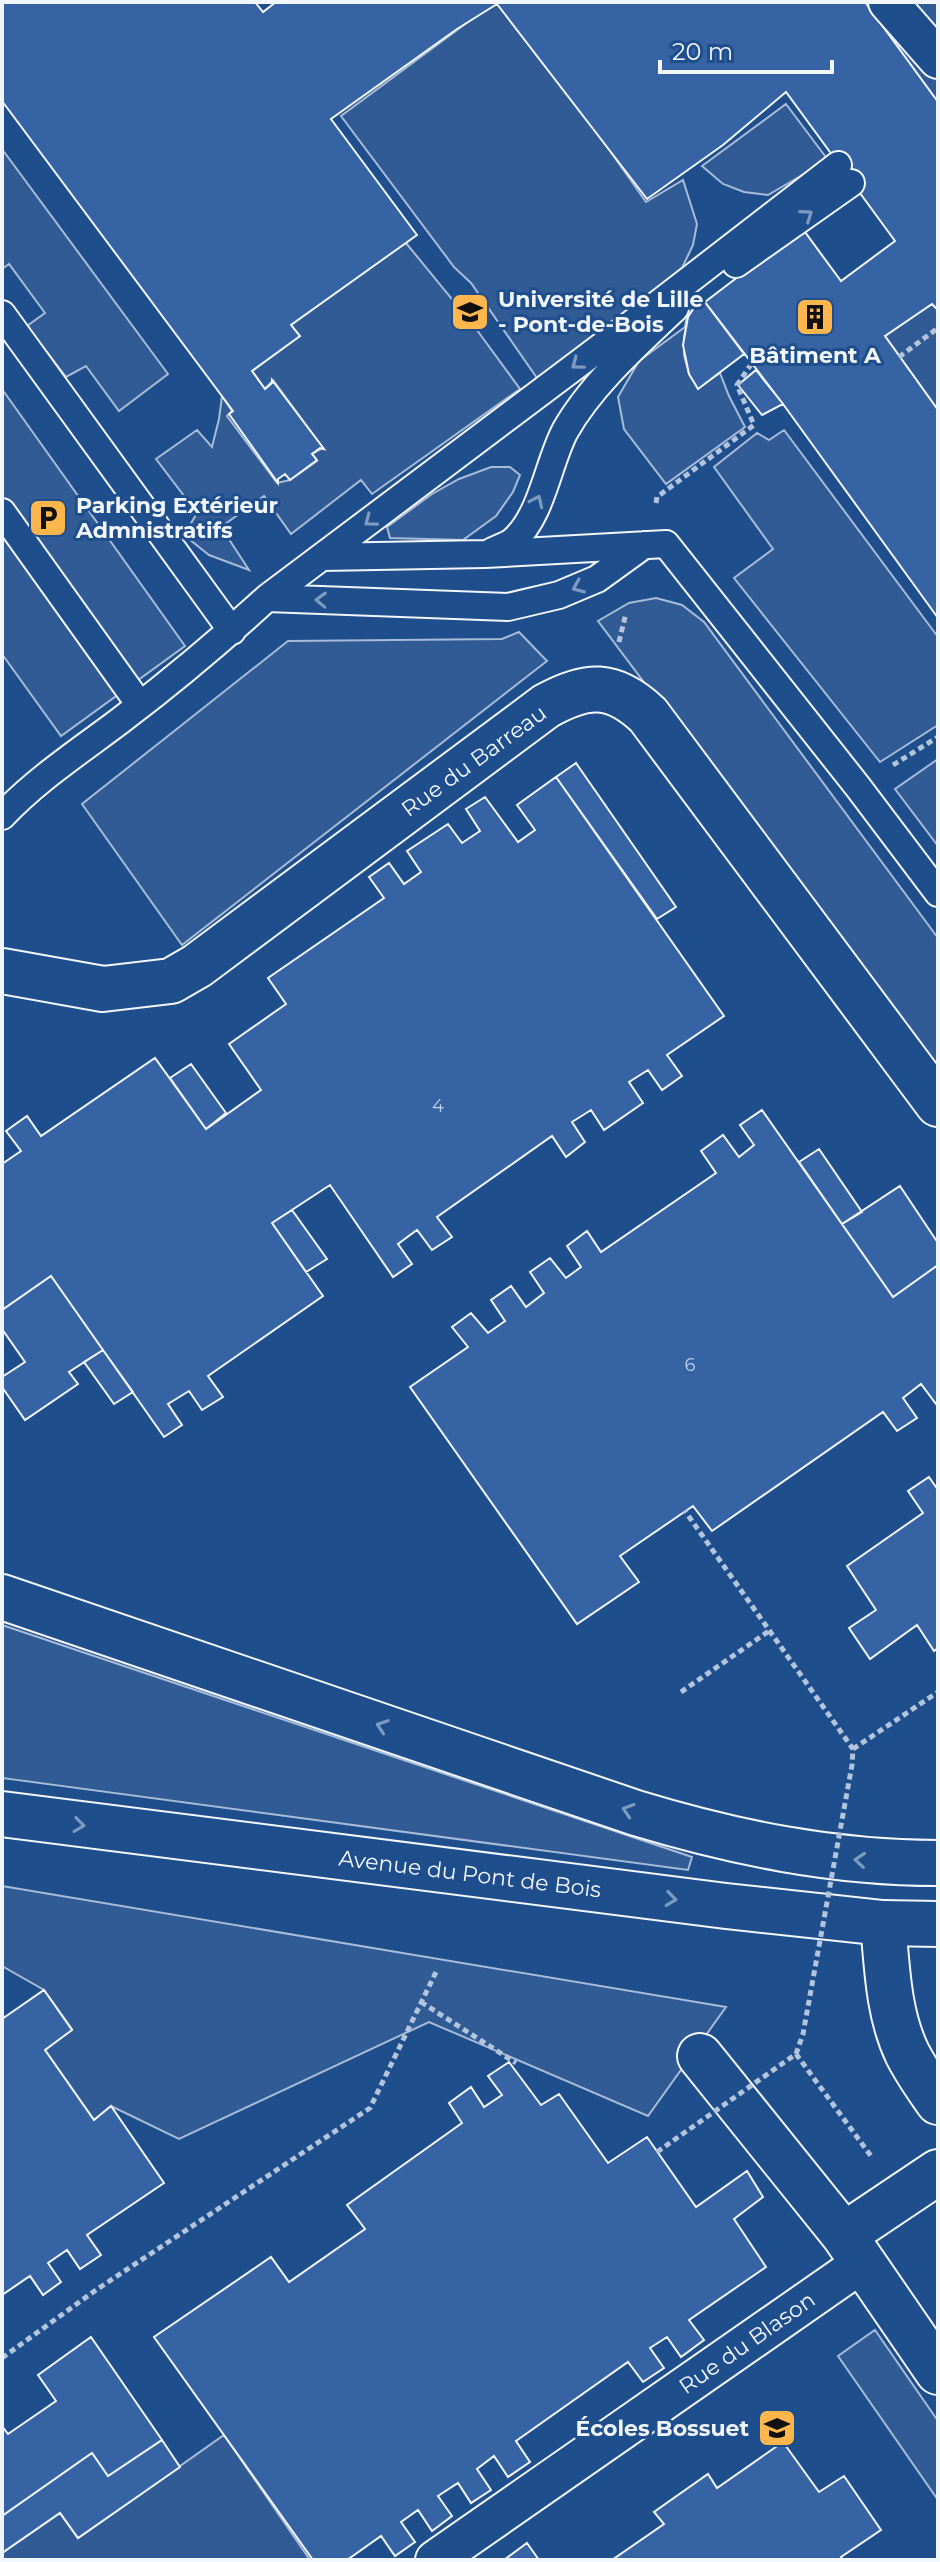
<svg xmlns="http://www.w3.org/2000/svg" width="940" height="2562" font-family="Montserrat,sans-serif">
  <rect width="100%" height="100%" fill="#1f4e8c"/>
  <!-- built -->
  <path fill="#305b95" stroke="#a8bbd7" stroke-width="2" d="M495 2H505L646 202 683 180 697 224 693 245 682 268 667 284 632 307 537 378 471 283 454 267 341 116Z
    M865 2H938V102Z
    M786 104 828 160 768 195 744 192 723 184 702 166Z
    M2 149 168 374 119 411 86 366 66 377 27 326 45 313 9 264 2 269Z
    M406 243 474 326 520 389 372 494 361 480 291 534 264 496 221 527 249 570 209 555 184 535 197 513 156 459 197 430 212 447 219 419 222 396 232 411 227 416 277 483 290 480 317 461 312 454 323 448 273 380 265 389 252 371 299 336 291 325 347 282Z
    M701 297 688 317 684 337V355L689 374 698 388 720 373 729 396 745 427 666 484 624 429 618 397 639 361 685 327 688 308Z
    M932 304 938 310V410L885 336Z
    M2 389 185 646 61 736 2 654Z
    M784 430 938 637V725L880 762 734 578 773 549 714 467 757 433 769 440Z
    M491 467H510L520 475 513 492 496 516 463 540 390 538 387 527 432 494 459 479Z
    M656 598 682 605 704 622 938 938V1074L598 621 629 603Z
    M519 632 547 661 182 945 82 804 288 641 502 639Z
    M938 759V846L895 789Z
    M2 1625 692 1857 688 1870 2 1778Z
    M2 1886 726 2007 648 2116 429 2022 179 2139 111 2106 94 2120 45 2050 72 2029 44 1990 2 1966Z
    M875 2330 938 2421V2500L838 2356Z
    M224 2435 310 2560H2V2553L60 2513 78 2538Z"/>
  <!-- building -->
  <path fill="#3563a3" stroke="#f2f6ff" stroke-width="2" d="M2 2H255L263 12 276 2H865L938 102V310L932 304 885 336 938 410V618L783 404 705 302 802 228 841 281 895 241 786 92 723 145 647 199 497 4 457 29 331 119 417 235 291 325 300 336 252 371 265 389 272 383V380L324 449 320 448 312 454 317 460 290 480 285 474 278 479V483L229 414 233 411 2 101Z
    M701 297 744 354 698 389 689 374 683 345 688 317Z
    M756 370 783 404 762 415 738 385Z
    M576 763 676 907 657 919 556 777Z
    M556 777 724 1016 667 1055 682 1076 662 1090 648 1070 629 1082 643 1103 604 1130 591 1110 572 1122 585 1142 566 1157 552 1136 437 1217 452 1237 432 1250 417 1230 398 1244 412 1264 393 1277 330 1185 272 1223 323 1296 208 1376 223 1397 202 1410 189 1391 168 1404 182 1425 164 1437 51 1276 2 1310V1164L21 1151 6 1131 27 1116 41 1136 155 1058 206 1129 261 1090 229 1044 286 1004 268 978 384 898 369 877 389 863 404 884 421 872 407 851 448 824 462 843 480 831 466 809 485 797 518 842 535 830 517 805Z
    M191 1064 226 1113 206 1129 170 1078Z
    M762 1110 893 1297 938 1265V1403L936 1404 921 1384 903 1398 917 1418 897 1431 883 1412 712 1531 693 1506 620 1556 639 1582 577 1624 410 1387 468 1347 452 1327 471 1313 488 1333 505 1321 491 1300 511 1286 526 1307 544 1293 530 1272 550 1258 566 1278 581 1267 567 1246 587 1231 601 1252 716 1173 701 1151 723 1135 739 1157 754 1145 740 1125Z
    M819 1149 862 1212 842 1224 799 1162Z
    M900 1186 938 1243V1265L893 1297 842 1224Z
    M292 1210 327 1259 306 1272 272 1223Z
    M51 1276 103 1350 69 1372 78 1384 25 1420 2 1387V1377L25 1362 2 1329V1310Z
    M103 1350 133 1392 114 1404 84 1362Z
    M929 1477 938 1490V1648L934 1651 917 1625 870 1659 849 1628 876 1610 847 1566 923 1513 908 1491Z
    M44 1990 72 2030 45 2050 94 2120 111 2106 164 2183 87 2235 101 2255 80 2269 67 2250 48 2263 61 2282 43 2295 30 2276 2 2295V2019Z
    M509 2062 541 2105 559 2094 608 2163 647 2137 696 2207 747 2171 763 2197 734 2219 766 2267 689 2320 704 2340 681 2357 667 2337 650 2348 664 2368 643 2382 628 2362 516 2441 530 2462 508 2477 494 2456 477 2469 491 2490 471 2503 458 2483 438 2496 452 2516 432 2531 418 2510 401 2522 415 2542 395 2556 381 2536 347 2560H313L154 2337 271 2257 289 2282 365 2229 347 2205 462 2123 449 2103 471 2087 484 2107 502 2095 488 2076Z
    M91 2337 162 2440 108 2476 92 2453 2 2516V2426L8 2434 56 2401 38 2375Z
    M162 2440 180 2467 78 2538 60 2513 2 2553V2516L92 2453 108 2476Z
    M783 2442 819 2492 844 2476 881 2530 841 2557 843 2560H612L664 2524 654 2512 708 2474 717 2488Z
    M527 2543 539 2560H504Z"/>
  <g fill="none" stroke-linecap="round" stroke-linejoin="round">
    <defs>
      <path id="service" d="M736 264 851 183
        M2 314 232 631
        M2 512 140 705
        M491 552C498 548 507 546 513 541 542 516 548 463 565 431 591 385 637 344 675 308
        M322 557 485 554 666 544 858 787 938 893
        M267 598 508 607 559 595 597 579 644 545
        M2 816C37 779 80 751 121 720 171 682 220 641 267 598L662 301 838 165"/>
      <path id="pedestrian" d="M888 2 938 59
        M435 2560 862 2263"/>
      <path id="minor" d="M2 971 103 989 171 981 197 966 546 706C587 683 613 682 648 715L938 1104
        M883 1923C887 1966 888 2013 907 2053 916 2071 927 2086 938 2102
        M700 2056 844 2235 938 2372
        M844 2235 938 2172"/>
      <path id="secondary" d="M2 1597 636 1813C735 1843 834 1863 938 1863
        M2 1814 726 1906 883 1923 938 1924"/>
    </defs>
    <!-- service casing -->
    <use href="#service" stroke="#f2f6ff" stroke-width="30"/>
    <!-- pedestrian casing -->
    <use href="#pedestrian" stroke="#f2f6ff" stroke-width="42"/>
    <!-- minor casing -->
    <use href="#minor" stroke="#f2f6ff" stroke-width="48"/>
    <!-- secondary casing -->
    <use href="#secondary" stroke="#f2f6ff" stroke-width="48"/>
    <!-- path -->
    <path stroke="#b3c4dc" stroke-width="5" stroke-dasharray="6 4" stroke-linecap="butt" d="M899 357 938 328
      M656 503 657 497 754 425 737 385 752 363
      M619 642 626 613
      M893 765 938 737
      M681 1692 769 1631
      M853 1749 938 1692
      M421 2002 516 2063
      M796 2054 871 2156
      M2 2358 96 2290 370 2108 436 1972"/>
    <!-- service -->
    <use href="#service" stroke="#1f4e8c" stroke-width="26"/>
    <!-- pedestrian -->
    <use href="#pedestrian" stroke="#1f4e8c" stroke-width="38"/>
    <!-- minor -->
    <use href="#minor" stroke="#1f4e8c" stroke-width="44"/>
    <!-- secondary -->
    <use href="#secondary" stroke="#1f4e8c" stroke-width="44"/>
    <!-- path-bridge -->
    <path stroke="#b3c4dc" stroke-width="5" stroke-dasharray="6 4" stroke-linecap="butt" d="M657 2152 796 2054 803 2034 852 1765 853 1749 685 1511"/>
  </g>
  <!-- one-way arrows -->
  <defs><path id="oneway-chevron" d="M-2-3.5L2.5 0L-2 3.5" fill="none" stroke-width="1.6" stroke-linecap="round" stroke-linejoin="round" transform="scale(2)"/></defs>
  <g stroke="#7e9ac0">
    <use href="#oneway-chevron" transform="translate(807 215) rotate(-35)"/>
    <use href="#oneway-chevron" transform="translate(577 364) rotate(143)"/>
    <use href="#oneway-chevron" transform="translate(537 501) rotate(-65)"/>
    <use href="#oneway-chevron" transform="translate(370 521) rotate(143)"/>
    <use href="#oneway-chevron" transform="translate(578 587) rotate(157)"/>
    <use href="#oneway-chevron" transform="translate(321 600) rotate(-178)"/>
    <use href="#oneway-chevron" transform="translate(382 1726) rotate(-161)"/>
    <use href="#oneway-chevron" transform="translate(628 1810) rotate(-162)"/>
    <use href="#oneway-chevron" transform="translate(79 1825) rotate(7)"/>
    <use href="#oneway-chevron" transform="translate(860 1860) rotate(-175)"/>
    <use href="#oneway-chevron" transform="translate(671 1899) rotate(7)"/>
  </g>
  <!-- icons -->
  <defs>
    <symbol id="university-square" viewBox="-11 -11 22 22"><rect x="-9" y="-9" width="18" height="18" rx="4" fill="#ffb74d" stroke="#1f4e8c"/><path d="M0-5L7-2L0 1L-7-2ZM-4 1L0 2.5L4 1V4Q0 6-4 4Z" fill="#111"/></symbol>
    <symbol id="building-square" viewBox="-11 -11 22 22"><rect x="-9" y="-9" width="18" height="18" rx="4" fill="#ffb74d" stroke="#1f4e8c"/><path d="M-4-6H4V6H1V3H-1V6H-4ZM-2.5-4.3h1.7v1.8h-1.7ZM.8-4.3h1.7v1.8H.8ZM-2.5-1h1.7V.8h-1.7ZM.8-1h1.7V.8H.8Z" fill="#111"/></symbol>
    <symbol id="parking-square" viewBox="-11 -11 22 22"><rect x="-9" y="-9" width="18" height="18" rx="4" fill="#ffb74d" stroke="#1f4e8c"/><path d="M-3.5-5.5H1a3.5 3.5 0 0 1 0 7H-1V5.5H-3.5ZM-1-3.4V-.6H.8a1.4 1.4 0 0 0 0-2.8Z" fill="#111"/></symbol>
    <symbol id="school-square" viewBox="-11 -11 22 22"><rect x="-9" y="-9" width="18" height="18" rx="4" fill="#ffb74d" stroke="#1f4e8c"/><path d="M0-5L7-2L0 1L-7-2ZM-4 1L0 2.5L4 1V4Q0 6-4 4Z" fill="#111"/></symbol>
  </defs>
  <g fill-rule="evenodd">
    <use href="#university-square" x="448" y="290" width="44" height="44"/>
    <use href="#building-square" x="793" y="295" width="44" height="44"/>
    <use href="#parking-square" x="26" y="496" width="44" height="44"/>
    <use href="#school-square" x="755" y="2406" width="44" height="44"/>
  </g>
  <g text-anchor="middle" dominant-baseline="central" stroke-width="6" stroke-linejoin="round" paint-order="stroke">
    <!-- number labels -->
    <g font-size="18" fill="#c3d1e8">
      <text x="438" y="1106">4</text>
      <text x="690" y="1365">6</text>
    </g>
    <!-- poi labels -->
    <g font-size="22" font-weight="bold" fill="#f2f6ff" stroke="#1f4e8c" text-anchor="start">
      <text x="498" y="299">Université de Lille<tspan x="498" dy="25">- Pont-de-Bois</tspan></text>
      <text x="815" y="355" text-anchor="middle">Bâtiment A</text>
      <text x="76" y="505">Parking Extérieur<tspan x="76" dy="25">Admnistratifs</tspan></text>
      <text x="749" y="2428" text-anchor="end">Écoles Bossuet</text>
    </g>
    <!-- street labels -->
    <g font-size="22" fill="#f2f6ff" stroke="#1f4e8c">
      <text transform="translate(474 761) rotate(-36)">Rue du Barreau</text>
      <text transform="translate(470 1874) rotate(7)">Avenue du Pont de Bois</text>
      <text transform="translate(747 2343) rotate(-35)">Rue du Blason</text>
    </g>
  </g>
  <!-- border -->
  <rect width="940" height="2562" fill="none" stroke="#f2f6ff" stroke-width="8"/>
  <!-- scale -->
  <path d="M660 60v12h172v-12" fill="none" stroke="#f2f6ff" stroke-width="4"/>
  <text x="672" y="60" font-size="24" fill="#f2f6ff" stroke="#1f4e8c" stroke-width="6" paint-order="stroke">20 m</text>
</svg>
